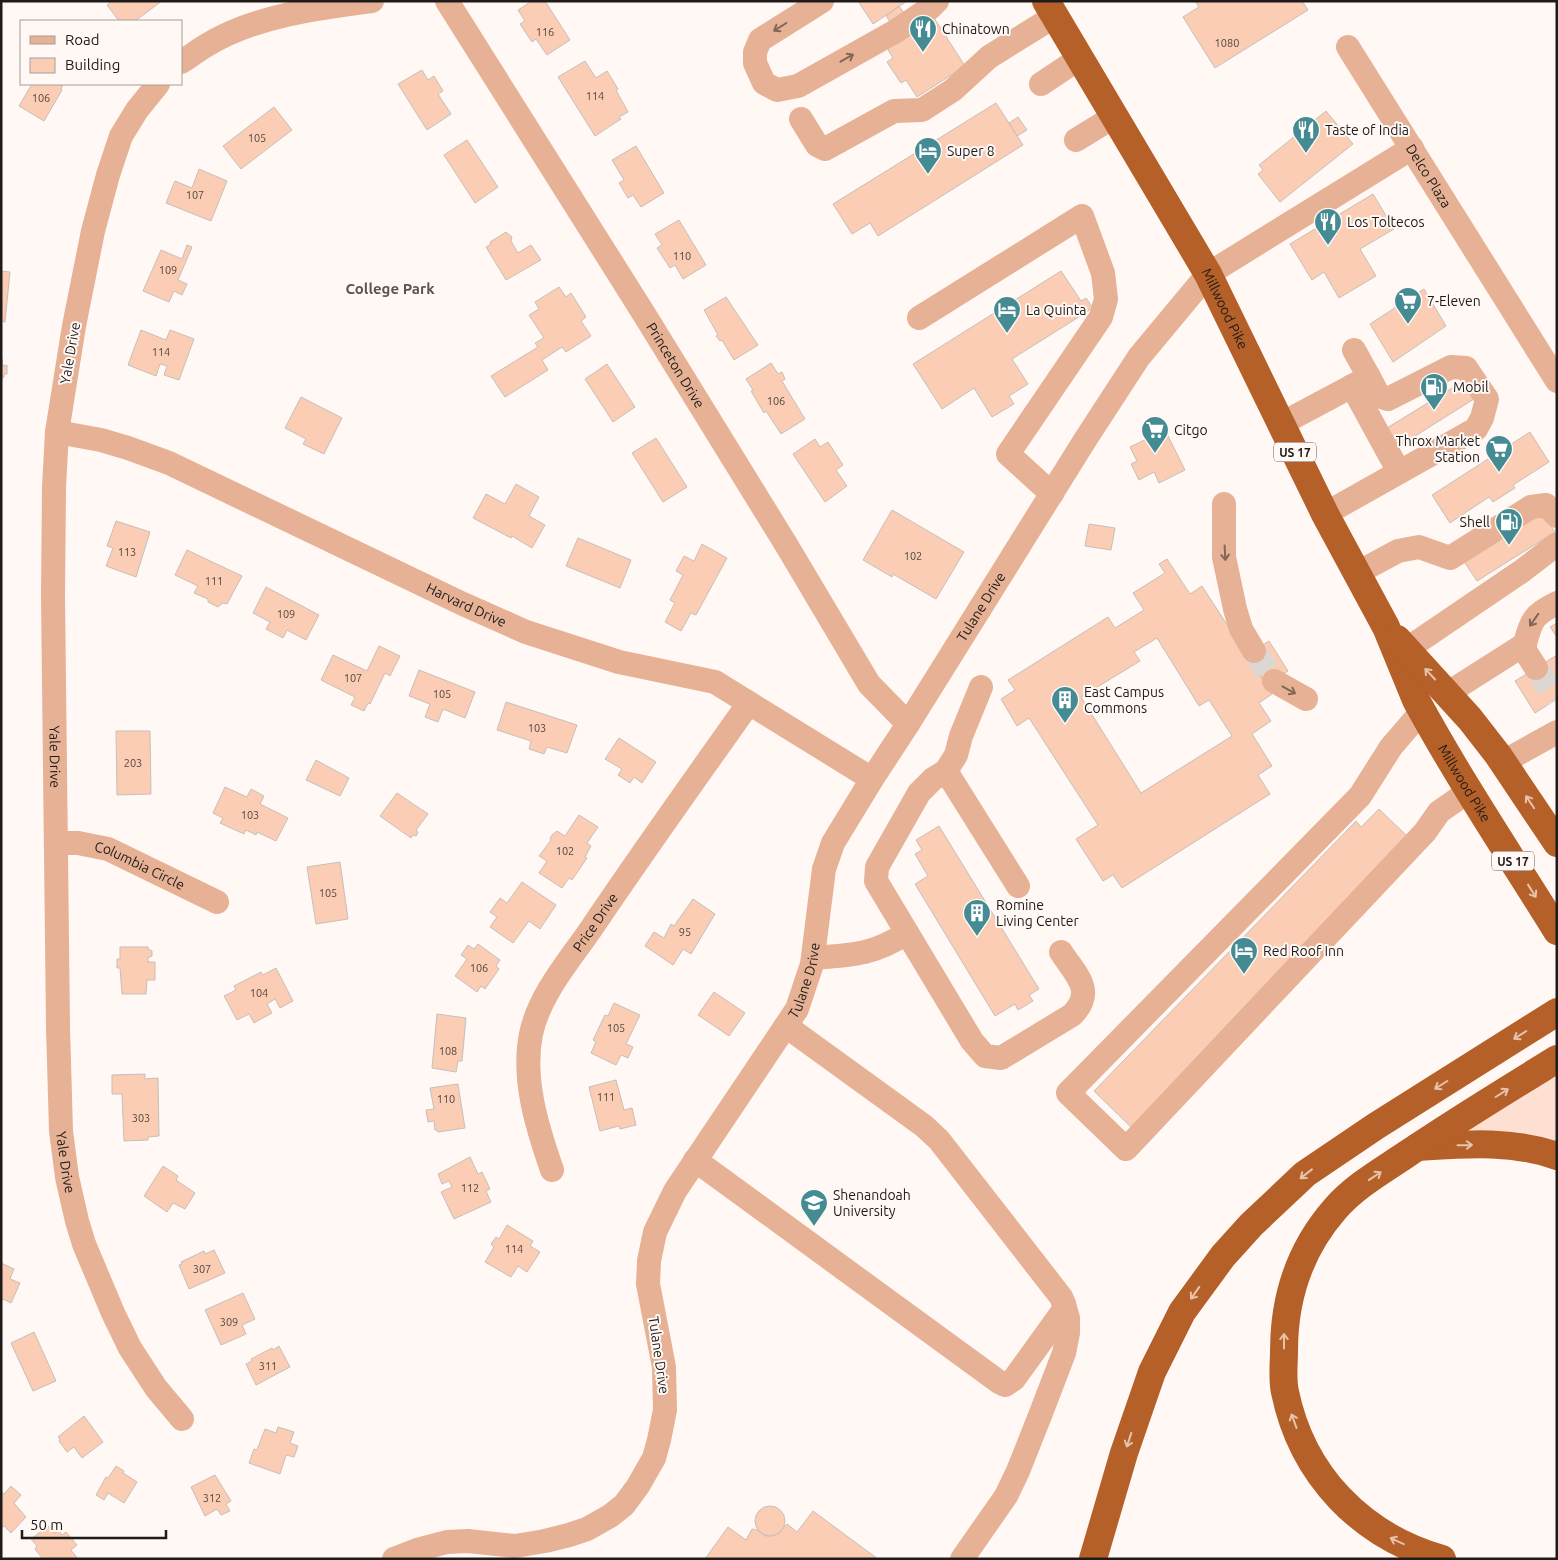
<svg xmlns="http://www.w3.org/2000/svg" width="1558" height="1560" font-family="Ubuntu,sans-serif">
  <rect width="100%" height="100%" fill="#fff8f5"/>
  <!-- green -->
  <path fill="#fde0d1" d="M1557 1070V1142C1527 1131 1497 1130 1466 1130Z"/>
  <!-- building -->
  <path fill="#facdb4" stroke="#c7bfba" fill-rule="evenodd" d="M112 1H162L135 21H119L107 5Z
    M532 1H545L570 40 547 55 536 39 532 42 520 24 525 21 518 10Z
    M858 1H907L873 24Z
    M1195 1H1302L1308 10 1215 68 1183 17 1199 7Z
    M899 6 907 17 894 27 886 16Z
    M934 18 965 66 917 97 906 80 901 83 887 62 893 58 887 48Z
    M585 61 596 78 607 71 618 89 616 90 628 112 619 117 621 119 595 136 558 77Z
    M422 70 428 80 434 76 443 91 438 94 451 114 427 130 398 84Z
    M32 84H63L61 89 62 90 44 121 19 106Z
    M996 103 1023 145 878 236 870 223 852 234 833 204Z
    M274 107 292 130 241 169 223 146Z
    M1326 111 1353 144 1280 202 1258 174 1263 170 1259 165Z
    M1018 117 1027 130 1017 136 1009 123Z
    M467 140 498 187 475 203 444 155Z
    M636 146 664 193 641 207 633 195 628 198 619 183 624 180 612 160Z
    M199 169 227 181 211 221 166 203 175 181 192 188Z
    M1373 194 1394 229 1360 249 1376 276 1339 298 1324 272 1312 280 1290 244Z
    M679 220 706 265 683 279 675 265 670 268 657 248 662 245 655 234Z
    M506 232 512 237 511 241 518 253 531 245 541 260 506 280 486 247 491 244 490 242Z
    M187 245 192 247 178 280 187 284 182 295 174 291 169 302 143 291 161 250 182 259Z
    M1 271 10 272 5 322 1 321Z
    M1061 271 1081 301 1086 298 1093 308 1012 359 1028 384 1009 396 1014 404 992 417 974 388 942 409 913 364Z
    M559 287 566 297 571 293 586 317 581 321 591 336 566 352 562 347 542 360 548 370 505 397 491 376 538 347 535 343 544 338 529 315 539 309 535 302Z
    M1424 289 1446 326 1393 362 1370 324Z
    M726 297 758 345 734 360 722 340 720 341 716 336 718 335 704 310Z
    M141 330 166 340 170 330 194 339 179 380 164 375 167 366 160 364 156 376 128 365Z
    M1 353 3 366 7 365V374H4V377L2 378 1 384Z
    M771 363 778 374 782 372 785 379 782 381 805 419 781 434 766 411 764 413 751 391 753 390 746 379Z
    M607 364 635 407 613 422 585 379Z
    M1475 374 1485 392 1393 450 1382 431Z
    M301 397 342 418 324 454 303 444 306 439 285 428Z
    M1165 430 1185 470 1159 483 1154 472 1139 480 1131 464 1137 461 1130 447Z
    M1530 432 1549 462 1513 485 1515 488 1493 502 1489 497 1450 523 1432 495Z
    M656 438 687 487 663 502 632 453Z
    M815 439 820 447 828 442 843 465 836 470 847 486 825 502 793 454Z
    M516 484 539 497 529 516 545 525 532 548 512 536 511 538 473 518 486 494 505 504Z
    M892 510 964 552 936 599 893 574 892 577 863 560Z
    M1541 511 1555 532 1477 581 1463 560Z
    M116 521 150 532 136 577 106 566 113 548 107 546Z
    M1089 524 1115 528 1111 550 1085 546Z
    M578 538 631 560 620 588 566 566Z
    M702 544 727 558 696 615 691 613 681 631 665 622 675 603 670 600 683 575 676 571 684 556 694 561Z
    M187 550 242 576 227 604 223 603 218 607 208 602V599L194 593 198 586 175 575Z
    M1167 559 1190 594 1202 586 1272 694 1259 703 1271 721 1252 734 1272 766 1258 775 1270 794 1122 888 1113 875 1103 881 1076 839 1098 825 1029 718 1017 726 1001 699 1015 690 1008 680 1108 617 1115 628 1144 610 1133 593 1165 573 1159 564ZM1157 638 1199 706 1209 700 1232 736 1141 793 1081 697 1140 661 1134 652Z
    M266 587 319 615 306 640 287 630 283 638 266 629 270 622 253 613Z
    M1557 623V637L1550 627Z
    M1269 641 1288 671 1266 685 1247 655Z
    M379 646 400 656 390 676 385 673 370 704 368 703 364 711 351 705 355 697 321 680 333 655 367 671Z
    M1557 655V699L1535 713 1515 681Z
    M419 670 475 692 465 718 443 709 438 722 425 717 430 704 409 696Z
    M506 702 577 725 567 753 547 747 544 754 529 749 531 741 497 730Z
    M116 731H150L151 794 117 795Z
    M619 738 656 762 642 783 634 777 630 783 618 775 622 769 605 759Z
    M316 760 349 778 340 796 306 780Z
    M225 787 247 797 251 789 264 796 260 804 288 818 276 841 257 832 256 835 246 830 244 834 220 823 223 818 213 813Z
    M397 793 428 814 416 830 418 832 416 836 413 835 411 838 380 816Z
    M1379 809 1407 836 1133 1129 1094 1091 1356 821 1361 827Z
    M579 815 598 827 587 843 591 846 585 857 587 858 572 880 569 878 562 888 539 873 547 861 539 856 551 840 550 838 553 834 557 831 565 836Z
    M939 826 1039 989 1029 995 1033 1001 1018 1010 1015 1004 995 1016 915 884 928 876 915 854 922 850 916 840Z
    M340 862 348 919 316 924 307 867Z
    M522 882 556 905 540 929 529 921 513 943 490 927 497 917 490 912 500 898 507 903Z
    M693 899 715 914 691 954 683 949 673 965 645 946 654 932 664 938 671 924 674 926Z
    M478 944 500 960 496 966 499 969 485 989 481 986 477 992 455 976 467 959 461 955 468 945 474 949Z
    M120 947H148V949L152 951V956L148 958V962H155V980H147L146 994H122L120 968H117V959H120Z
    M276 968 293 1001 280 1008 275 999 267 1004 272 1013 254 1023 249 1014 237 1020 224 996 236 990 234 986 261 972 263 975Z
    M714 992 745 1013 729 1036 698 1015Z
    M614 1003 640 1015 626 1044 633 1047 628 1058 621 1055 616 1065 591 1053 596 1042 593 1040 605 1015 608 1016Z
    M437 1014 466 1018 462 1061H458L456 1072 432 1068Z
    M145 1074V1079L158 1078 159 1136 148 1137V1140L124 1141 122 1094H112V1075Z
    M616 1080 624 1110 632 1108 636 1125 620 1129 619 1126 600 1131 589 1087Z
    M458 1084 465 1128 438 1132 437 1130H435L434 1121 428 1122 426 1110 434 1109 430 1088Z
    M470 1157 478 1174 482 1172 490 1189 486 1191 491 1202 454 1219 441 1192 452 1187 449 1181 442 1184 438 1174Z
    M163 1166 178 1176 176 1180 195 1193 185 1209 173 1203 167 1212 144 1196Z
    M507 1225 533 1241 530 1246 540 1252 527 1272 518 1266 511 1277 485 1262 494 1247 491 1244 496 1237 499 1239Z
    M214 1250 225 1273 189 1289 179 1265 182 1264 181 1262 204 1251 205 1254Z
    M1 1263 14 1269 10 1279 20 1283 11 1303 3 1299 1 1302Z
    M243 1293 255 1319 242 1325 246 1334 221 1345 205 1310Z
    M34 1332 56 1381 33 1391 11 1343Z
    M279 1346 290 1367 256 1385 246 1364 252 1361 251 1359 272 1348 273 1350Z
    M84 1416 103 1442 82 1458 74 1447 67 1452 59 1441 60 1439 58 1437Z
    M278 1427 294 1432 290 1443 298 1446 294 1457 286 1455 280 1474 249 1463 254 1449 257 1450 265 1429 276 1433Z
    M116 1466 124 1471 123 1473 137 1482 124 1503 108 1493 104 1500 96 1495 106 1477 108 1478Z
    M215 1475 231 1501 226 1504 230 1511 221 1515 217 1509 205 1516 191 1487Z
    M11 1486 21 1495 14 1503 26 1517 11 1533 4 1526 1 1528V1492L4 1494Z
    M755 1521a15 15 0 1 1 30 0a15 15 0 1 1-30 0Z
    M813 1511 878 1559H705L728 1527 746 1540 752 1529 757 1530 766 1536H771L778 1534 787 1524 797 1532Z
    M48 1526 54 1533 59 1531 62 1535 66 1532 77 1545 71 1550 78 1559H43L35 1549 37 1546 31 1539Z"/>
  <g fill="none" stroke-linecap="round" stroke-linejoin="round">
    <!-- minor-tunnel -->
    <path stroke="#ddd7d4" stroke-width="24" stroke-dasharray="24 12" stroke-linecap="butt" d="M1254 651 1274 681
      M1536 668 1557 699"/>
    <!-- minor -->
    <g stroke="#e6b194" stroke-width="24">
      <path id="s1" d="M447 1 644 314 787 546 869 684 908 724"/>
      <path d="M822 1 760 40 755 52V63L764 83 777 90 798 86 896 31 930 8 937 1"/>
      <path id="s2" d="M1348 47 1557 381"/>
      <path d="M181 62C190 57 198 50 207 45 255 16 317 8 372 1"/>
      <path id="s3" d="M158 84 137 110 121 136 108 175 93 231 74 326 57 432 54 487 53 596 58 1027 61 1131 67 1177 77 1221 84 1244 113 1313 130 1348 156 1388 182 1419"/>
      <path d="M1041 84 1080 58"/>
      <path d="M801 119 817 145 825 149 894 111 922 110 953 90 989 57 1055 16"/>
      <path d="M1076 140 1115 116"/>
      <path d="M919 318 1082 216 1103 273 1106 299 1101 317 1008 454 1052 494"/>
      <path d="M1354 350 1369 377"/>
      <path d="M1352 386 1399 472"/>
      <path d="M1281 424 1369 377 1379 396 1388 399 1451 367 1466 368 1487 399 1482 418 1476 429 1325 514"/>
      <path id="s4" d="M57 432 101 440 128 448 169 463 463 604 526 632 619 662 715 682 872 779"/>
      <path d="M1224 504V557L1235 609 1241 629 1254 651"/>
      <path d="M1357 573 1398 551 1419 547 1450 558 1531 507 1546 505 1557 516"/>
      <path d="M1522 646 1536 668"/>
      <path d="M1407 649 1522 571 1557 544"/>
      <path d="M1274 681 1306 699"/>
      <path d="M981 687 961 736 956 755 946 771 933 779 919 793 877 867 876 881 972 1041 985 1056 1001 1058 1072 1015C1096 991 1076 975 1061 952"/>
      <path d="M1448 693 1525 644C1531 620 1534 614 1557 603"/>
      <path d="M1422 711 1391 747 1360 796 1068 1093 1126 1149 1425 832 1439 812 1469 791"/>
      <path d="M1503 762 1557 732"/>
      <path d="M946 771 1018 886"/>
      <path id="s5" d="M56 843H78L108 849 217 902"/>
      <path d="M813 958C852 955 873 955 907 933"/>
      <path d="M695 1160 999 1382 1005 1385 1014 1379 1063 1311 1064 1304 1061 1297 939 1140 924 1126 786 1026"/>
      <path id="s6" d="M552 1170C537 1127 522 1079 531 1034 539 995 569 961 591 929 642 853 696 778 749 703"/>
      <path id="s7" d="M394 1559 420 1549 447 1542 468 1541 515 1546 545 1541 569 1535 587 1529 610 1516 624 1505 638 1486 654 1458 659 1440 665 1410 664 1367 648 1284 649 1261 655 1232 675 1191 797 1009 812 964 824 869 833 843 872 779 908 724 1085 440 1139 357 1208 274 1412 148"/>
      <path d="M962 1559 1006 1496 1018 1471 1041 1413 1064 1353 1068 1333V1318L1064 1304"/>
    </g>
    <!-- highway -->
    <g stroke="#b56028" stroke-width="28">
      <path id="s8" d="M1046 1 1208 274 1325 514 1386 627 1416 700C1459 779 1509 854 1557 931"/>
      <path d="M1397 639 1470 719 1498 755 1557 843"/>
      <path d="M1418 1147C1465 1144 1512 1140 1557 1156"/>
      <path d="M1093 1559 1124 1453 1152 1372 1182 1312 1223 1256 1251 1225 1305 1174 1376 1126 1557 1012"/>
      <path d="M1442 1559C1361 1536 1302 1475 1285 1392 1282 1379 1284 1364 1284 1351 1284 1298 1300 1249 1335 1209 1354 1187 1380 1172 1404 1156 1454 1122 1505 1091 1557 1059"/>
    </g>
  </g>
  <!-- one-way arrows -->
  <defs><path id="oneway-shaft" d="M-6 0H5M1.5-3L5.5 0L1.5 3" fill="none" stroke-width="1.6" stroke-linecap="round" stroke-linejoin="round" transform="scale(1.25)"/></defs>
  <g stroke="#826656">
    <use href="#oneway-shaft" transform="translate(780 27) rotate(148)"/>
    <use href="#oneway-shaft" transform="translate(847 58) rotate(-29)"/>
    <use href="#oneway-shaft" transform="translate(1225 553) rotate(87)"/>
    <use href="#oneway-shaft" transform="translate(1534 620) rotate(125)"/>
    <use href="#oneway-shaft" transform="translate(1289 690) rotate(29)"/>
  </g>
  <g stroke="#e5c3ad">
    <use href="#oneway-shaft" transform="translate(1430 674) rotate(-133)"/>
    <use href="#oneway-shaft" transform="translate(1530 802) rotate(-124)"/>
    <use href="#oneway-shaft" transform="translate(1532 891) rotate(58)"/>
    <use href="#oneway-shaft" transform="translate(1520 1035) rotate(148)"/>
    <use href="#oneway-shaft" transform="translate(1441 1085) rotate(148)"/>
    <use href="#oneway-shaft" transform="translate(1502 1093) rotate(-32)"/>
    <use href="#oneway-shaft" transform="translate(1465 1145) rotate(-1)"/>
    <use href="#oneway-shaft" transform="translate(1306 1174) rotate(142)"/>
    <use href="#oneway-shaft" transform="translate(1375 1176) rotate(-34)"/>
    <use href="#oneway-shaft" transform="translate(1195 1293) rotate(125)"/>
    <use href="#oneway-shaft" transform="translate(1284 1341) rotate(-90)"/>
    <use href="#oneway-shaft" transform="translate(1294 1421) rotate(-110)"/>
    <use href="#oneway-shaft" transform="translate(1129 1440) rotate(108)"/>
    <use href="#oneway-shaft" transform="translate(1397 1541) rotate(-155)"/>
  </g>
  <!-- icons -->
  <defs>
    <symbol id="restaurant-pin" viewBox="-11 -11 22 30"><path d="M0 17L-7.5 6A9.5 9.5 0 1 1 7.5 6Z" fill="#448b94" stroke="#fff8f5"/><path d="M-5-6h1v4h1v-4h1v4h1v-4h1v5L-1.5 .5V6h-2V.5L-5-1ZM5-6V6H3V1.5H1.5Q1.5-4 5-6Z" fill="#fff"/></symbol>
    <symbol id="hotel-pin" viewBox="-11 -11 22 30"><path d="M0 17L-7.5 6A9.5 9.5 0 1 1 7.5 6Z" fill="#448b94" stroke="#fff8f5"/><path d="M-6-4.5h1.5V1H6V5H4.5V3h-9V5H-6ZM-4 0a1.8 1.8 0 1 1 3.6 0ZM.5 0V-2.5h3Q6-2.5 6 0Z" fill="#fff"/></symbol>
    <symbol id="supermarket-pin" viewBox="-11 -11 22 30"><path d="M0 17L-7.5 6A9.5 9.5 0 1 1 7.5 6Z" fill="#448b94" stroke="#fff8f5"/><path d="M-6-5.5h2.5l.6 2H6L4.5 2H-2.5L-4.4-4H-6ZM-1.5 3.2a1.3 1.3 0 1 0 .1 0ZM3 3.2a1.3 1.3 0 1 0 .1 0Z" fill="#fff"/></symbol>
    <symbol id="fuel-pin" viewBox="-11 -11 22 30"><path d="M0 17L-7.5 6A9.5 9.5 0 1 1 7.5 6Z" fill="#448b94" stroke="#fff8f5"/><path d="M-5.5-6h7V0h2V4h1.3V-2.5L3-4.5l.8-.8L6-3V5H2.5V1h-1V6h-7ZM-4.2-4.7v3.2H.2V-4.7Z" fill="#fff"/></symbol>
    <symbol id="building-pin" viewBox="-11 -11 22 30"><path d="M0 17L-7.5 6A9.5 9.5 0 1 1 7.5 6Z" fill="#448b94" stroke="#fff8f5"/><path d="M-4-6H4V6H1V3H-1V6H-4ZM-2.5-4.3h1.7v1.8h-1.7ZM.8-4.3h1.7v1.8H.8ZM-2.5-1h1.7V.8h-1.7ZM.8-1h1.7V.8H.8Z" fill="#fff"/></symbol>
    <symbol id="university-pin" viewBox="-11 -11 22 30"><path d="M0 17L-7.5 6A9.5 9.5 0 1 1 7.5 6Z" fill="#448b94" stroke="#fff8f5"/><path d="M0-5L7-2L0 1L-7-2ZM-4 1L0 2.5L4 1V4Q0 6-4 4Z" fill="#fff"/></symbol>
  </defs>
  <g fill-rule="evenodd">
    <use href="#restaurant-pin" x="907" y="13" width="32" height="43"/>
    <use href="#restaurant-pin" x="1290" y="114" width="32" height="43"/>
    <use href="#hotel-pin" x="912" y="135" width="32" height="43"/>
    <use href="#restaurant-pin" x="1312" y="206" width="32" height="43"/>
    <use href="#supermarket-pin" x="1392" y="285" width="32" height="43"/>
    <use href="#hotel-pin" x="991" y="294" width="32" height="43"/>
    <use href="#fuel-pin" x="1418" y="371" width="32" height="43"/>
    <use href="#supermarket-pin" x="1139" y="414" width="32" height="43"/>
    <use href="#supermarket-pin" x="1483" y="433" width="32" height="43"/>
    <use href="#fuel-pin" x="1493" y="506" width="32" height="43"/>
    <use href="#building-pin" x="1049" y="684" width="32" height="43"/>
    <use href="#building-pin" x="961" y="897" width="32" height="43"/>
    <use href="#hotel-pin" x="1228" y="935" width="32" height="43"/>
    <use href="#university-pin" x="798" y="1187" width="32" height="43"/>
  </g>
  <g text-anchor="middle" dominant-baseline="central" stroke-width="4" stroke-linejoin="round" paint-order="stroke">
    <!-- number labels -->
    <g font-size="11" fill="#554840">
      <text x="545" y="32">116</text>
      <text x="1227" y="43">1080</text>
      <text x="595" y="96">114</text>
      <text x="41" y="98">106</text>
      <text x="257" y="138">105</text>
      <text x="195" y="195">107</text>
      <text x="682" y="256">110</text>
      <text x="168" y="270">109</text>
      <text x="161" y="352">114</text>
      <text x="776" y="401">106</text>
      <text x="127" y="552">113</text>
      <text x="913" y="556">102</text>
      <text x="214" y="581">111</text>
      <text x="286" y="614">109</text>
      <text x="353" y="678">107</text>
      <text x="442" y="694">105</text>
      <text x="537" y="728">103</text>
      <text x="133" y="763">203</text>
      <text x="250" y="815">103</text>
      <text x="565" y="851">102</text>
      <text x="328" y="893">105</text>
      <text x="685" y="932">95</text>
      <text x="479" y="968">106</text>
      <text x="259" y="993">104</text>
      <text x="616" y="1028">105</text>
      <text x="448" y="1051">108</text>
      <text x="606" y="1097">111</text>
      <text x="446" y="1099">110</text>
      <text x="141" y="1118">303</text>
      <text x="470" y="1188">112</text>
      <text x="514" y="1249">114</text>
      <text x="202" y="1269">307</text>
      <text x="229" y="1322">309</text>
      <text x="268" y="1366">311</text>
      <text x="212" y="1498">312</text>
    </g>
    <!-- shield labels -->
    <g fill="#fff8f5" stroke="#625d5b" stroke-width="1">
      <rect x="1274" y="442.5" width="42" height="19" rx="4"/>
      <rect x="1492" y="851.5" width="42" height="19" rx="4"/>
    </g>
    <g font-size="12" font-weight="bold" fill="#1e1b19">
      <text x="1295" y="452">US 17</text>
      <text x="1513" y="861">US 17</text>
    </g>
    <!-- poi labels -->
    <g font-size="14" fill="#1e1b19" stroke="#fff8f5" text-anchor="start">
      <text x="942" y="29">Chinatown</text>
      <text x="1325" y="130">Taste of India</text>
      <text x="947" y="151">Super 8</text>
      <text x="1347" y="222">Los Toltecos</text>
      <text x="1427" y="301">7-Eleven</text>
      <text x="1026" y="310">La Quinta</text>
      <text x="1453" y="387">Mobil</text>
      <text x="1174" y="430">Citgo</text>
      <text x="1480" y="441" text-anchor="end">Throx Market<tspan x="1480" dy="16">Station</tspan></text>
      <text x="1490" y="522" text-anchor="end">Shell</text>
      <text x="1084" y="692">East Campus<tspan x="1084" dy="16">Commons</tspan></text>
      <text x="996" y="905">Romine<tspan x="996" dy="16">Living Center</tspan></text>
      <text x="1263" y="951">Red Roof Inn</text>
      <text x="833" y="1195">Shenandoah<tspan x="833" dy="16">University</tspan></text>
    </g>
    <!-- street labels -->
    <g font-size="14" fill="#1e1b19" stroke="#fff8f5">
      <text stroke="none"><textPath href="#s2" startOffset="152">Delco Plaza</textPath></text>
      <text stroke="none"><textPath href="#s8" startOffset="356">Millwood Pike</textPath></text>
      <text transform="translate(70 353) rotate(-80)">Yale Drive</text>
      <text stroke="none"><textPath href="#s1" startOffset="430">Princeton Drive</textPath></text>
      <text stroke="none"><textPath href="#s4" startOffset="446">Harvard Drive</textPath></text>
      <text stroke="none"><textPath href="#s7" startOffset="1242">Tulane Drive</textPath></text>
      <text stroke="none"><textPath href="#s3" startOffset="692">Yale Drive</textPath></text>
      <text stroke="none"><textPath href="#s8" startOffset="888">Millwood Pike</textPath></text>
      <text stroke="none"><textPath href="#s5" startOffset="88">Columbia Circle</textPath></text>
      <text stroke="none"><textPath href="#s6" startOffset="269">Price Drive</textPath></text>
      <text stroke="none"><textPath href="#s7" startOffset="822">Tulane Drive</textPath></text>
      <text stroke="none"><textPath href="#s3" startOffset="1098">Yale Drive</textPath></text>
      <text transform="translate(659 1355) rotate(82)">Tulane Drive</text>
    </g>
    <!-- neighbourhood labels -->
    <g font-size="15" font-weight="bold" fill="#5a534f" stroke="#fff8f5">
      <text x="390" y="288">College Park</text>
    </g>
  </g>
  <!-- border -->
  <rect width="1558" height="1560" fill="none" stroke="#1e1b19" stroke-width="5"/>
  <!-- legend -->
  <rect x="20" y="20" width="162" height="65" fill="#fff8f5" stroke="#a5a09d"/>
  <rect x="30" y="36" width="25" height="8" fill="#e6b194" stroke="#a5a09d"/>
  <text x="65" y="45" font-size="15" fill="#1e1b19">Road</text>
  <rect x="30" y="58" width="25" height="15" fill="#facdb4" stroke="#a5a09d"/>
  <text x="65" y="70" font-size="15" fill="#1e1b19">Building</text>
  <!-- scale -->
  <path d="M22 1530v8h144v-8" fill="none" stroke="#1e1b19" stroke-width="2.5"/>
  <text x="30" y="1530" font-size="15" fill="#1e1b19" stroke="#fff8f5" stroke-width="4" paint-order="stroke">50 m</text>
</svg>
